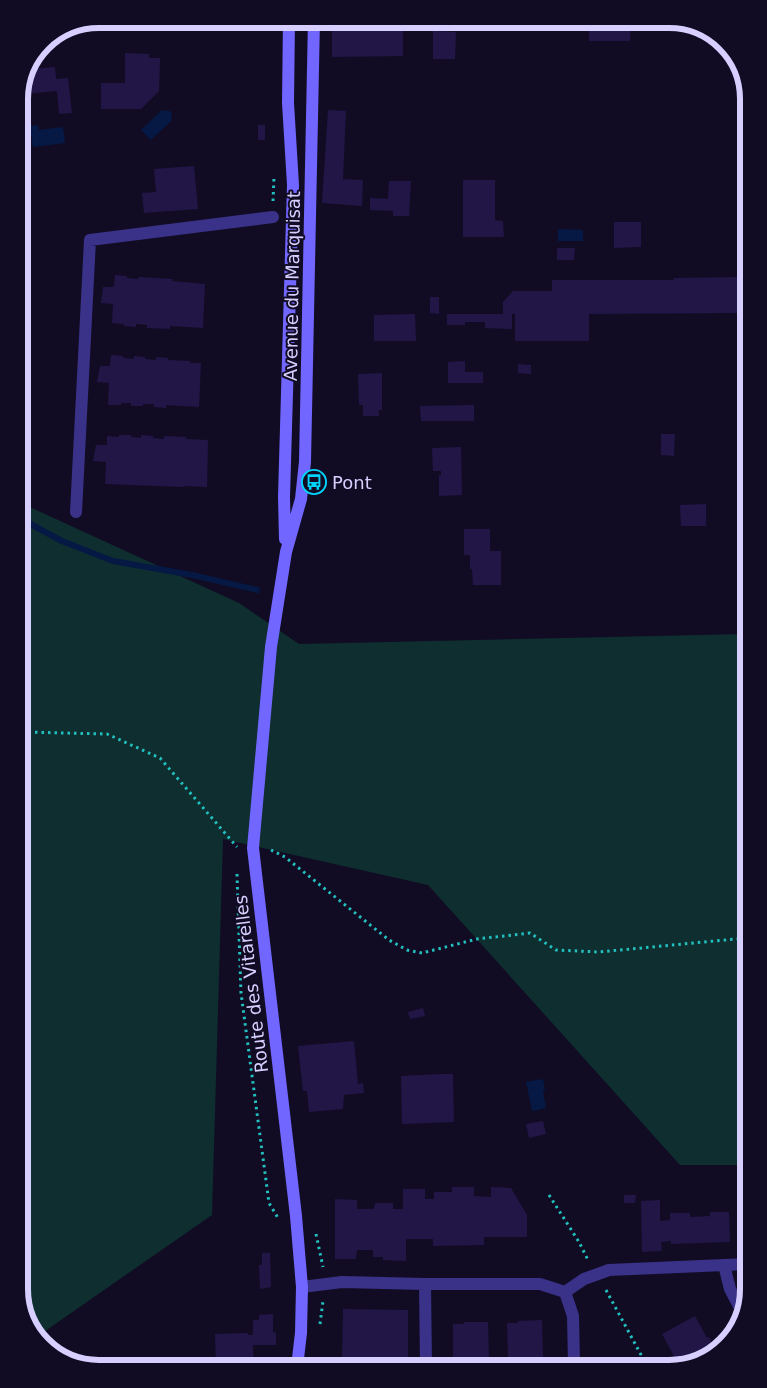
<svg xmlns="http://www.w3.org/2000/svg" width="767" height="1388" font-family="'DejaVu Sans',sans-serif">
  <rect width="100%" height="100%" fill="#110c24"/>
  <!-- green -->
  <path fill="#0e2e2f" d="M21 503 239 603 299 644 745 634 747 1165H680L428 885 223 839 212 1215 38 1336 25 1320Z"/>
  <!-- water -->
  <path fill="#051944" d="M162 110 164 111 167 110 171 112 172 114 171 118 172 120 151 140 141 130Z
    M38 125 39 130 63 127 65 143 33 147 30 126Z
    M558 229 583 230V241H558Z
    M543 1079 545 1090 543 1091 546 1108 532 1111 526 1082Z"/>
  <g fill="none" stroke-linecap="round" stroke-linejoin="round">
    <!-- stream -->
    <path stroke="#051944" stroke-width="6" d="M21 519 62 541 113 561 192 575 257 590"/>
  </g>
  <!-- building -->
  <path fill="#221647" d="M329 19H395V27L328 28Z
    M589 19H631L630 41H589Z
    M403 29V56L332 57V30Z
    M433 31 456 32 455 59H433Z
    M125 53 149 54V58H160L159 91 141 109H101V83H125Z
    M55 67 56 79 68 78 72 113 59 114 57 91 24 94 23 85 30 69Z
    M328 110 346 111 343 179 363 180 362 206 322 203Z
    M258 125H265V140H258Z
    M194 166 198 209 144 213 142 193 156 192 154 169Z
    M463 180H495V220L503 221 504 237H463Z
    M389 181H411L409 216H393V211L370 210V198L388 199Z
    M614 222H641V247L614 248Z
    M557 248H575L574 260H557Z
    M115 275 127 276V278L138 279V277L173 279 172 281 205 284 203 328 170 326V329L147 328V325L136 324V327L124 326V324L112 323 113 304 101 303 103 287H114Z
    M743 277V313L589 314V341H515V314H512V329L485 328V322H465V325H447V314H503V302L513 291H552V280H674L673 278Z
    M430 297H439V314L430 313Z
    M415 314 416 341H374V315Z
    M111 355 123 356V358L134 359V356L145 357V359L156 360V357L168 358V360L190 361V363H201L199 407 166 405V408L154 407V404H143V406H131V403H121V405H108L109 383 97 382 100 366H110Z
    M465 361V372H483V383H448V362Z
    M518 364 531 365V374L518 373Z
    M382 373V410H379V416H363V405H359L358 374Z
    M474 405V421H421L420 406Z
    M661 434H675L674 456 661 455Z
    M119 435H131V437L141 438V435L153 436V438L164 439V436L186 437V439L208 440 207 487 185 486 184 487 105 484 106 462 93 461 96 445H107V436L119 437Z
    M461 447 462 495 439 496V475H441V471H433L432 448Z
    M706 504V526H681L680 505Z
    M464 529H490V551H501V585H473L472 569H470V555H464Z
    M423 1008 425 1016 410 1019 408 1012Z
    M354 1041 358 1084 363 1083 364 1093 344 1095 343 1109 309 1112 307 1091H303L298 1046Z
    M442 1074H453L454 1122 402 1124 401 1076Z
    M543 1121 546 1134 529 1138 526 1124Z
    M452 1187H474V1196L491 1197V1187L511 1188 527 1215V1237H484V1245L433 1246V1239H406V1261L383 1260V1257H373V1250H357L356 1259H335V1199L357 1200V1209H374L375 1203H393V1209H403V1189H425V1199H434V1192H452Z
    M624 1195H636L635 1203H624Z
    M660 1200V1221L670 1220V1213H690V1217L710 1216V1212H729L730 1242 671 1244V1241L661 1242 662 1251 642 1252 641 1201Z
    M262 1253H270L271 1287 260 1289 259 1265H262Z
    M343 1309 408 1310V1358H342Z
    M273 1314V1332L276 1333V1345H253L254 1367 216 1368 215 1334 248 1333V1335H253V1320H259V1315Z
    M695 1316 707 1338 709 1337 715 1350 699 1363H671L668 1359 674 1356 662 1334Z
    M542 1320 543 1357 508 1358 507 1323H518V1321Z
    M464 1322H488L489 1358 453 1359V1324H464Z"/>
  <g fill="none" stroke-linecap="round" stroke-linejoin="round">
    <!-- path -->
    <path stroke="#22c0be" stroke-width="3" stroke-dasharray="2.5 4" stroke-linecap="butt" d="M273 201 274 177
      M22 732 107 734 160 758 237 847
      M271 850 285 857 389 940 407 950 422 953 477 939 530 933 556 950 599 952 746 938
      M237 874 241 993 269 1203 278 1218
      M549 1195 579 1242 588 1260
      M316 1234 323 1267
      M606 1290 646 1364
      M320 1324 323 1301"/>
    <!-- minor -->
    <path stroke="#3a3288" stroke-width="12" d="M76 512 90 240 273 217
      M724 1265 730 1289 742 1312
      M425 1284 426 1366
      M302 1287 342 1282 425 1284H540L565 1292 573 1316 574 1364
      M565 1292 584 1279 609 1270 748 1264"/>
    <!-- secondary -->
    <path stroke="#7166ff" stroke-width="12" d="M285 539 284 497 293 185 288 103 289 19
      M297 1367 301 1333 302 1287 296 1216 253 848 271 647 286 552 301 499 305 462 314 19"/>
  </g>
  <!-- icons -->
  <defs>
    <symbol id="bus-ring" viewBox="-11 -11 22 22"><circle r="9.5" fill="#110c24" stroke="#00d4fa" stroke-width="1.5"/><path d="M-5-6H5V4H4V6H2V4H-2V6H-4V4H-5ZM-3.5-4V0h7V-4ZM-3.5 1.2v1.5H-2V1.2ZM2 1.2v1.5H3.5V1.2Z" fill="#00d4fa"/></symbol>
  </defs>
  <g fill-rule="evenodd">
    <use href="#bus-ring" x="300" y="468" width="28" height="28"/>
  </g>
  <g text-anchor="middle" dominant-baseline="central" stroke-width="4" stroke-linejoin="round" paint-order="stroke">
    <!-- street labels -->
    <g font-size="18" fill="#d7cfff" stroke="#110c24">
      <text transform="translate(292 286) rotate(-89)">Avenue du Marquisat</text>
      <text transform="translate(251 984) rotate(-97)">Route des Vitarelles</text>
    </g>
    <!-- poi labels -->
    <g font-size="18" fill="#d7cfff" stroke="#110c24" text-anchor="start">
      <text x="332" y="482">Pont</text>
    </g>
  </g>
  <!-- crop -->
  <path d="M0 0H767V1388H0ZM99 28H669A71 71 0 0 1 740 99V1289A71 71 0 0 1 669 1360H99A71 71 0 0 1 28 1289V99A71 71 0 0 1 99 28Z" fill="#110c24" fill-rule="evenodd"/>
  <path fill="none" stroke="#d7cfff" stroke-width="6" d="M99 28H669A71 71 0 0 1 740 99V1289A71 71 0 0 1 669 1360H99A71 71 0 0 1 28 1289V99A71 71 0 0 1 99 28Z"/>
</svg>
